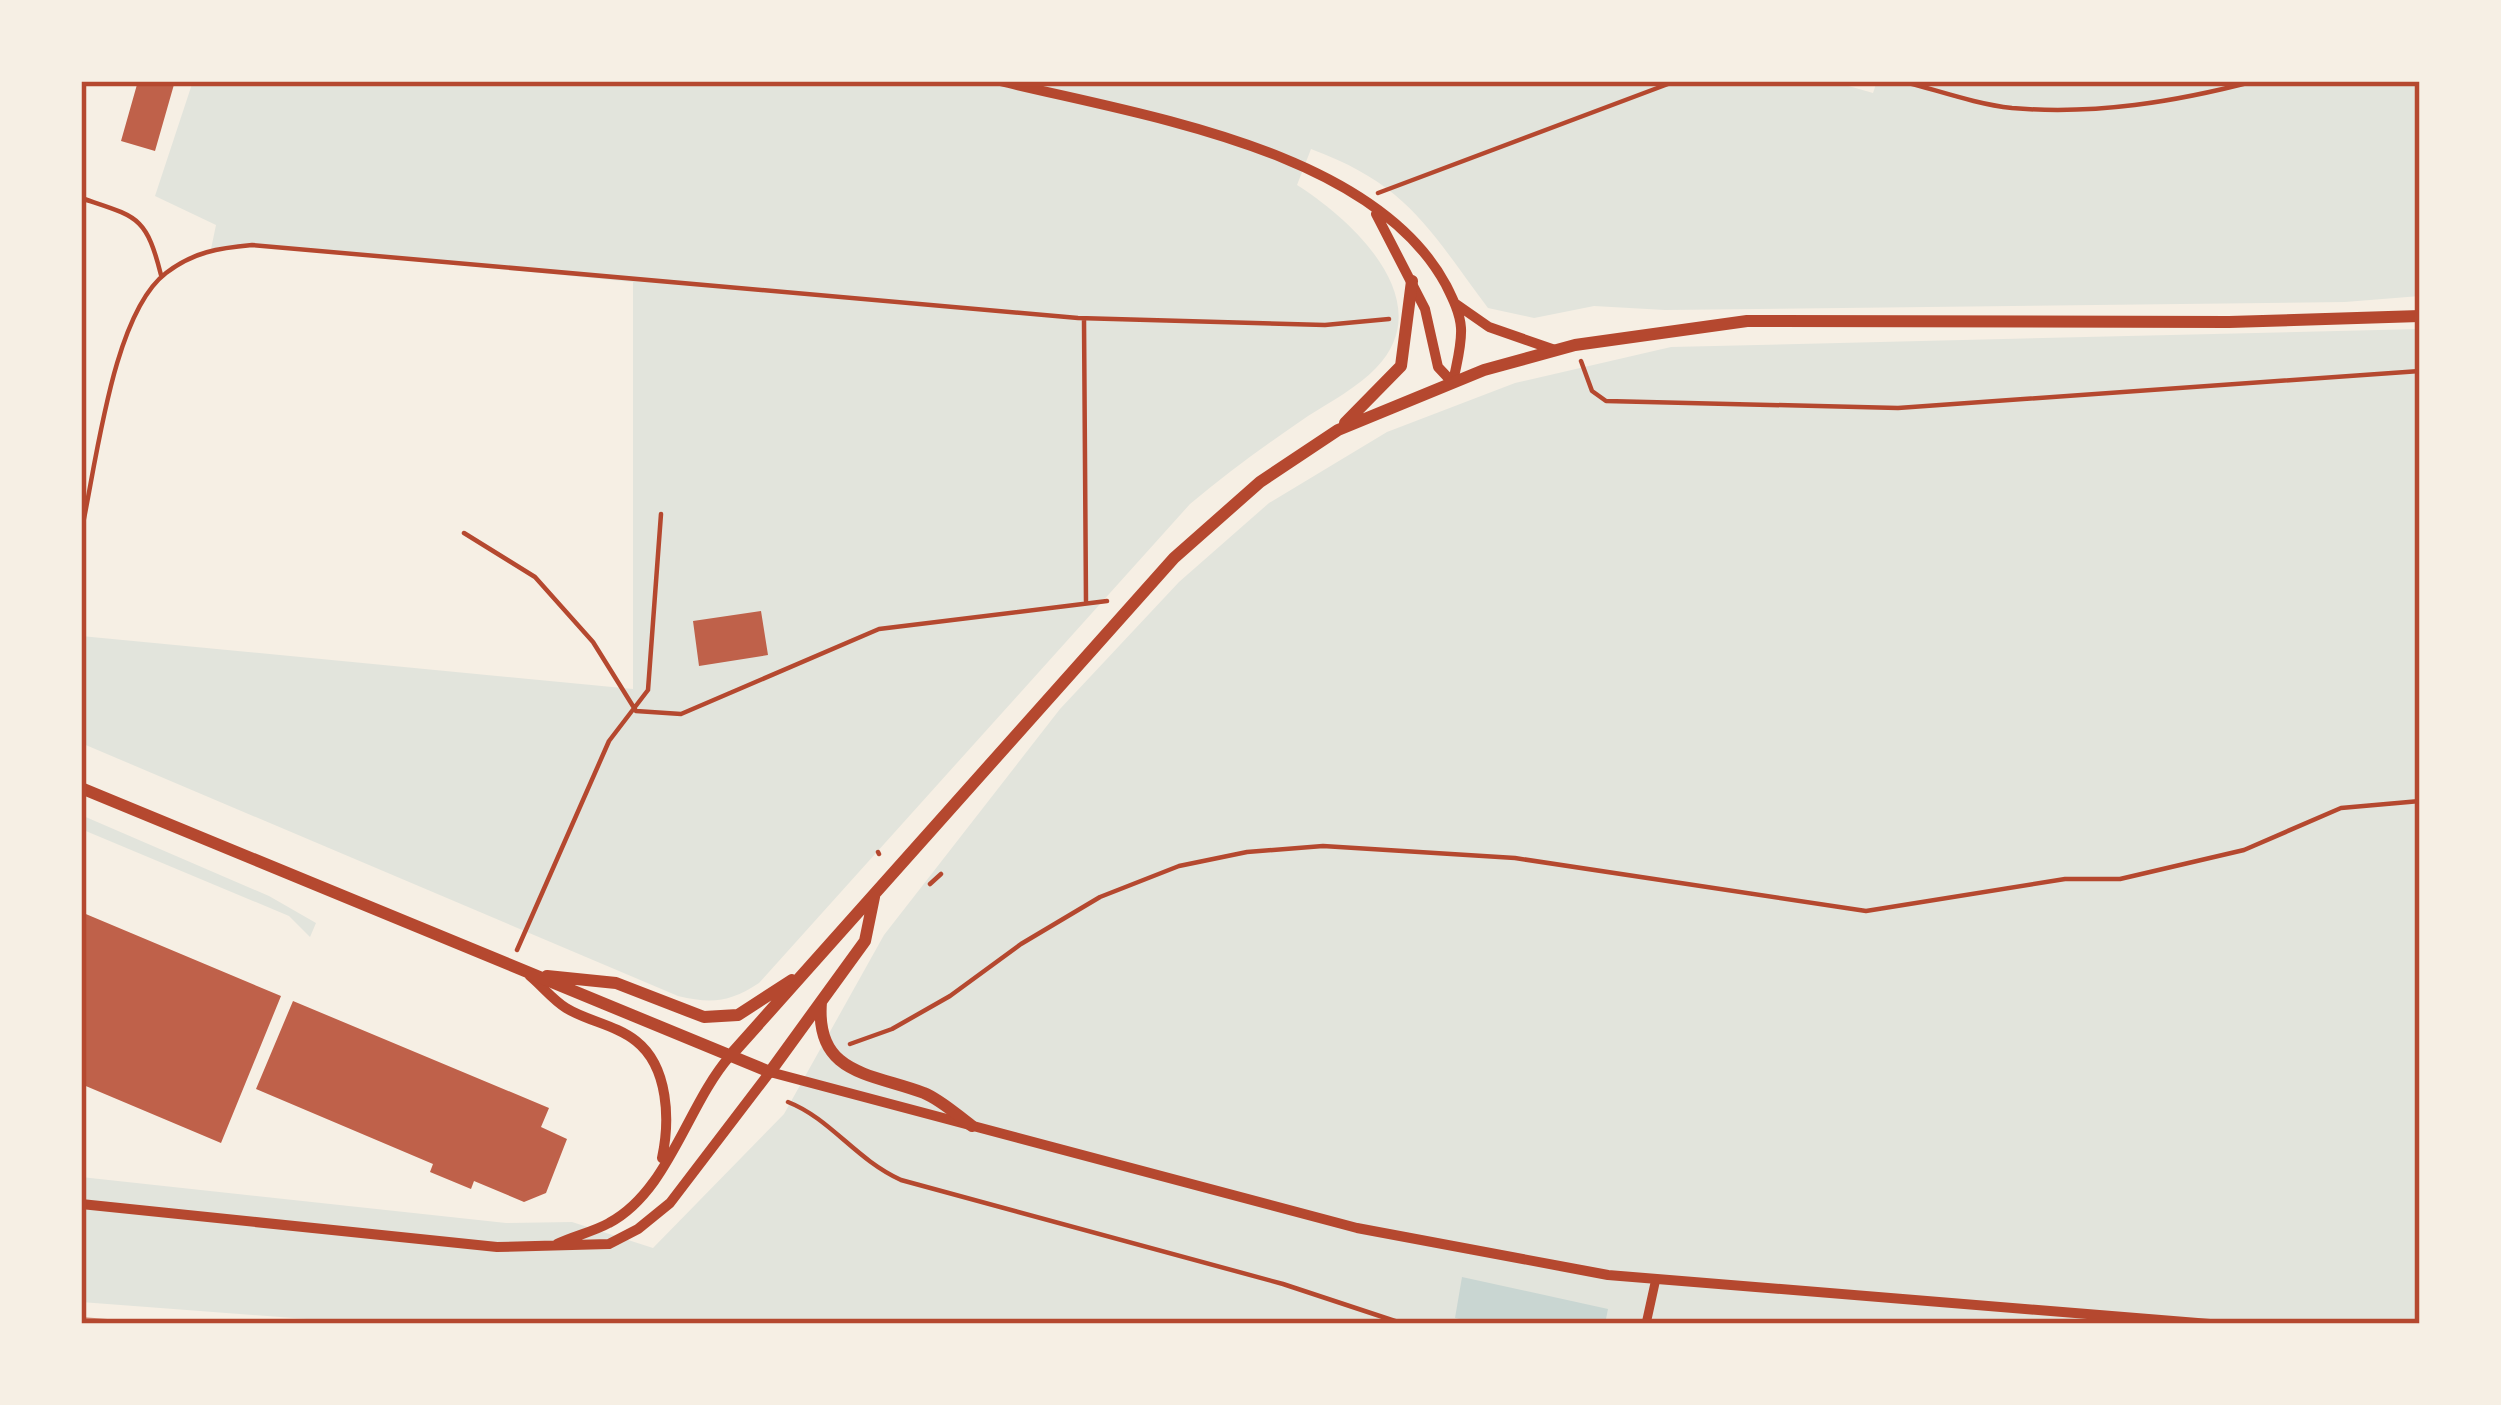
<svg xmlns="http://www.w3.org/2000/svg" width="2501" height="1405" font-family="'Open Sans',sans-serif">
  <rect width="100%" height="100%" fill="#f6efe4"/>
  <!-- green -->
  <path fill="#e2e4dc" d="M193 81H1831L1873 93 1877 81H2420V296L2345 302 1665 310 1594 306 1534 318 1488 308C1428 228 1408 185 1311 149L1297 185C1351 219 1441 301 1376 368 1358 387 1330 402 1308 416 1267 444 1228 472 1190 504L759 983C730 1002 712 1004 678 996L81 743V636L633 689V282L252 245 211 249 216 225 155 196Z
    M2420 329V1324H373L81 1302V1177L506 1223 572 1222 653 1248 784 1114 884 935 1060 709 1179 582 1269 503 1387 432 1515 383 1671 347Z
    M81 815 269 896 316 923 310 937 289 916 81 829Z"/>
  <!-- water -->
  <path fill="#c9d6d2" d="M1462 1277 1608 1309 1605 1324H1481L1455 1318Z"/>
  <!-- building -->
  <path fill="#bf614a" d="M138 81H175L155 151 121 141Z
    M761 611 768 655 699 666 693 621Z
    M81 912 281 996 221 1143 81 1084Z
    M293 1001 549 1108 541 1127 567 1139 546 1193 524 1202 474 1181 471 1189 430 1172 433 1164 256 1089Z"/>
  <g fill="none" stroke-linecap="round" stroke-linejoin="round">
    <!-- path -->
    <path stroke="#b5482f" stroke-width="4.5" d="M1901 81C1937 90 1975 104 2012 108 2095 115 2175 102 2255 81
      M1378 193 1676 81
      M81 198C137 217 146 215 161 275
      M1084 320 1086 602
      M1581 361 1592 391 1606 401 1898 408 2420 371
      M81 533C96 467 112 314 166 273 193 252 219 248 252 245L1078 318 1325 325 1389 319
      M464 533 535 577 593 642 636 711 681 714 879 629 1107 601
      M878 852 879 854
      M930 884 941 874
      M517 950 609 741 648 690 661 514
      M850 1044 892 1029 950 996 1021 944 1100 897 1179 866 1247 852 1323 846 1515 858 1866 911 2065 879H2120L2244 850 2341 808 2420 801
      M788 1102C831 1119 855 1159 901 1180L1283 1284 1404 1324"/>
    <!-- minor -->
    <path stroke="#b5482f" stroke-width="9" d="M1646 1324 1655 1283"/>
    <!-- tertiary -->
    <path stroke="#b5482f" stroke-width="10" d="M1000 81C1139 115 1373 149 1446 285 1453 299 1460 313 1461 328 1462 346 1456 365 1453 383
      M1376 214 1425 309 1438 367 1453 383
      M1456 304 1489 327 1555 350
      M530 976C542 986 553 1000 566 1008 587 1021 616 1025 636 1041 669 1067 670 1121 662 1158
      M81 1204 497 1247 609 1244 638 1229 670 1203 770 1072 1357 1228 1608 1275 2210 1324
      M557 1244C573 1236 593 1232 609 1223 669 1191 687 1105 730 1056"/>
    <!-- secondary -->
    <path stroke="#b5482f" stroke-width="12" d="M1345 423 1401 366 1412 281
      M81 788 770 1072 865 941 874 897
      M547 976 616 983 704 1017 738 1015 792 980
      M821 1002C815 1075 871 1073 924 1093 941 1100 957 1115 972 1126
      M730 1056 1174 558 1260 482 1338 430 1484 370 1575 345 1747 321 2229 322 2420 316"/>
    <!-- rail -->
    <path stroke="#cf8b77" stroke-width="6" d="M81 1320 133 1324"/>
  </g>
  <!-- border -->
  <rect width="2501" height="1405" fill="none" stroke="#f6efe4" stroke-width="168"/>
  <rect x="84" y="84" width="2333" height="1237" fill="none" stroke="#b5482f" stroke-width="4.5"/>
</svg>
